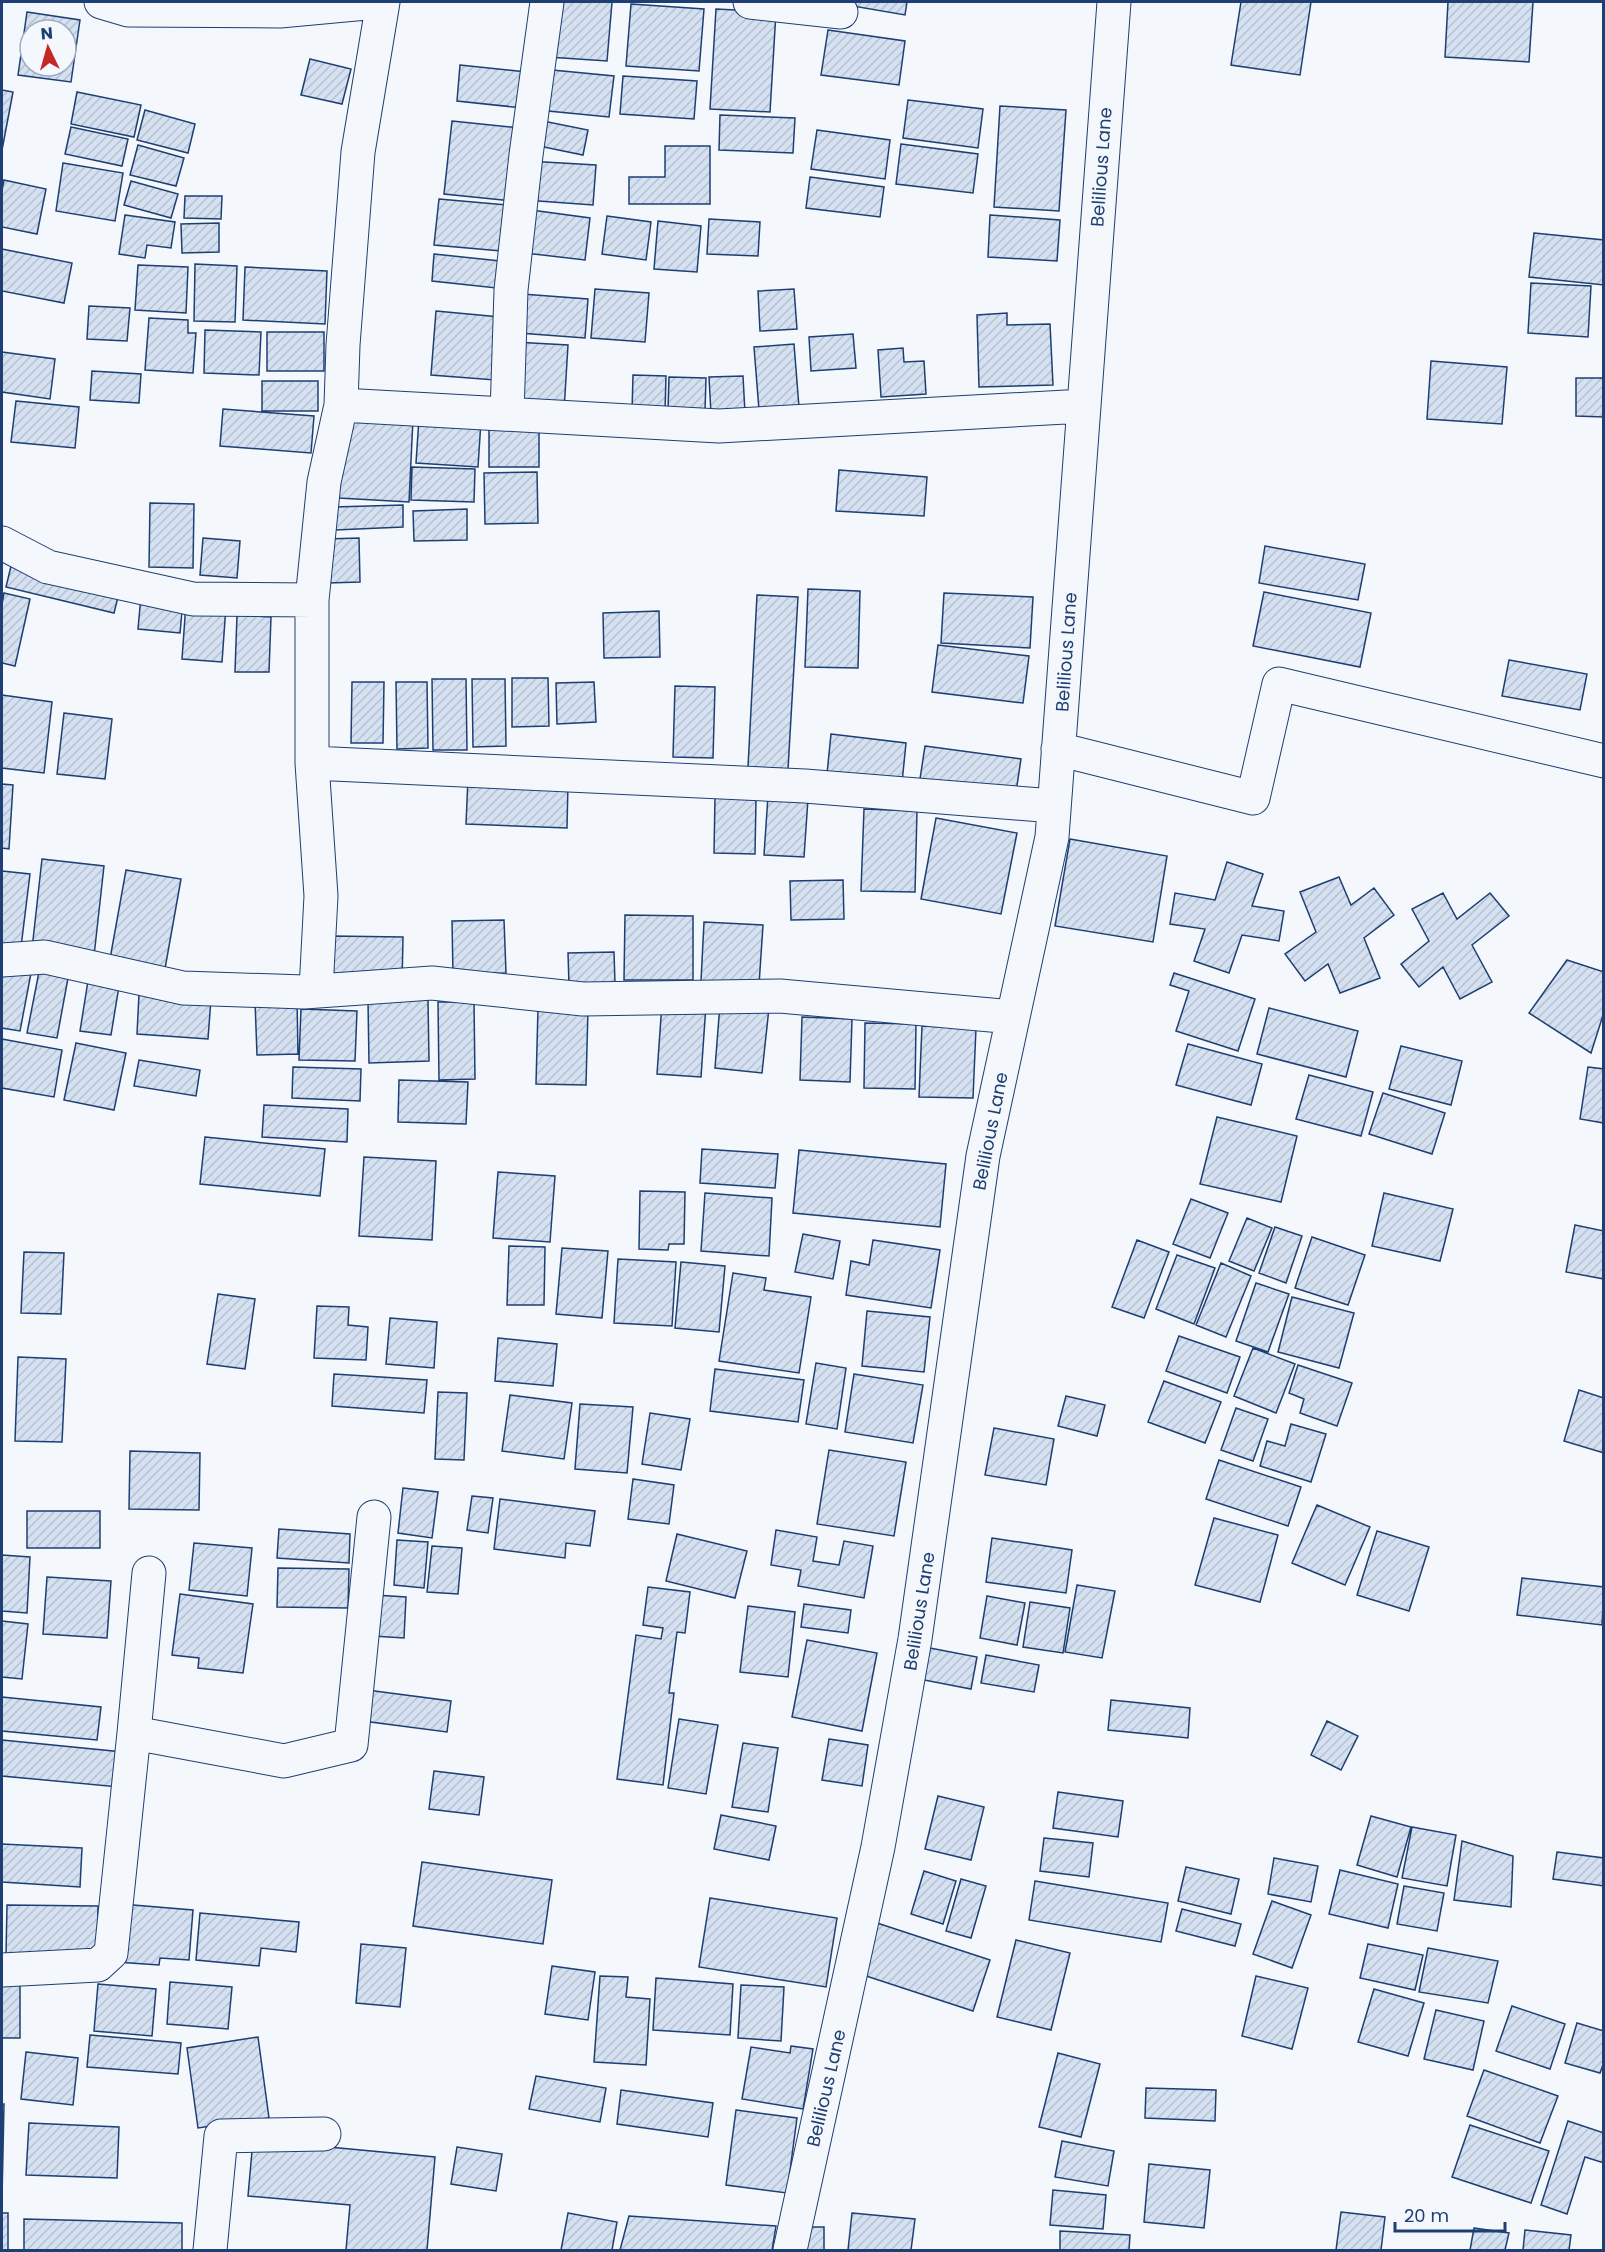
<svg xmlns="http://www.w3.org/2000/svg" width="1605" height="2252" font-family="Poppins,sans-serif">
  <defs>
    <pattern id="building-hatch" width="6" height="6" patternUnits="userSpaceOnUse" patternTransform="scale(1.5)"><rect width="6" height="6" fill="#d5e0f0"/><path d="M-1 1l2-2M0 6l6-6M5 7l2-2" fill="none" stroke="#b6c1d1"/></pattern>
  </defs>
  <rect width="100%" height="100%" fill="#f4f7fb"/>
  <!-- building -->
  <path fill="url(#building-hatch)" stroke="#1d3f73" stroke-width="1.5" fill-rule="evenodd" d="M552 2H612L607 61 548 57Z
    M842 2H907L905 15 841 4Z
    M1241 2H1311L1300 75 1231 65Z
    M1448 2H1533L1529 62 1445 57Z
    M631 4 704 9 699 71 626 66Z
    M716 9 776 12 770 112 710 109Z
    M27 12 80 20 71 82 18 75ZM30 30H66V66H30Z
    M828 30 905 41 899 85 821 75Z
    M310 59 351 69 342 104 301 95Z
    M460 65 527 72 523 108 457 101Z
    M542 69 614 76 609 117 538 110Z
    M623 76 697 81 694 119 620 114Z
    M2 90 13 92 2 150Z
    M77 92 141 105 134 137 71 124Z
    M908 100 983 109 978 148 903 138Z
    M1000 106 1066 110 1059 211 994 207Z
    M145 110 195 124 188 153 137 140Z
    M720 115 795 118 793 153 719 150Z
    M538 120 588 130 583 155 534 145Z
    M452 121 520 128 512 201 444 194Z
    M71 127 128 139 122 166 65 154Z
    M817 130 890 140 885 179 811 169Z
    M901 144 978 154 973 193 896 184Z
    M138 145 184 158 176 186 130 175Z
    M665 146H710V204H629V177H665Z
    M527 161 596 165 593 205 525 200Z
    M63 163 123 173 115 221 56 211Z
    M810 177 884 187 880 217 806 208Z
    M4 180 46 189 37 234 2 227V190Z
    M131 181 178 194 171 218 124 205Z
    M185 196H222L221 219 184 218Z
    M439 199 517 206 512 252 434 245Z
    M531 210 590 218 585 260 525 253Z
    M125 215 175 222 171 248 147 245 145 258 119 254Z
    M990 215 1060 220 1057 261 988 257Z
    M607 216 651 222 646 260 602 254Z
    M709 219 760 222 758 256 707 254Z
    M658 221 701 226 697 272 654 269Z
    M219 223V252L182 253 181 224Z
    M1534 233 1604 240V285L1529 277Z
    M2 249 72 263 64 303 2 291Z
    M434 254 510 262 506 289 432 281Z
    M195 264 237 266 235 322 194 321Z
    M138 265 188 267 186 313 135 310Z
    M245 267 327 271 325 324 243 320Z
    M1531 283 1591 286 1588 337 1528 333Z
    M595 289 649 293 645 342 591 338Z
    M794 289 797 329 760 331 758 291Z
    M522 294 588 299 585 338 519 333Z
    M89 306 130 308 127 341 87 339Z
    M436 311 500 317 495 380 431 375Z
    M1007 313V325L1050 324 1053 385 979 387 977 315Z
    M149 318 188 320V333H196L193 373 145 370Z
    M205 330 261 332 259 375 204 373Z
    M267 332H324V371H267Z
    M853 334 856 368 811 371 809 337Z
    M514 342 568 345 564 411 509 407Z
    M794 344 799 407 759 410 754 347Z
    M903 348 904 362 924 361 926 394 881 397 878 350Z
    M2 352 55 359 50 399 2 392Z
    M1431 361 1507 367 1502 424 1427 419Z
    M92 371 141 374 139 403 90 400Z
    M633 375 666 376 665 412H632Z
    M743 376 745 413 711 414 709 377Z
    M669 377 706 378 705 411 668 410Z
    M1576 378H1604V417L1576 416Z
    M262 381H318V411H262Z
    M16 401 79 407 75 448 11 442Z
    M223 409 314 416 311 453 220 446Z
    M343 416 413 419 409 502 339 498Z
    M419 418 481 421 478 467 416 463Z
    M489 422H539V467H489Z
    M412 467 475 469 474 502 411 500Z
    M839 470 927 477 924 516 836 511Z
    M537 472 538 523 485 524 484 473Z
    M150 503 194 504 193 568 149 567Z
    M403 505V527L335 530 334 507Z
    M467 509V540L414 541 413 511Z
    M203 538 240 541 237 578 200 575Z
    M359 538 360 582 327 583 326 539Z
    M1265 546 1365 564 1358 600 1259 583Z
    M12 562 120 589 114 613 6 587Z
    M808 589 860 591 858 668 805 667Z
    M1264 592 1371 613 1360 667 1253 646Z
    M4 593 30 599 15 666 2 663V604Z
    M944 593 1033 597 1030 648 941 643Z
    M757 595 798 597 788 769 748 767Z
    M141 596 183 600 180 633 138 629Z
    M186 603 226 606 222 662 182 659Z
    M659 611 660 657 604 658 603 613Z
    M237 615 271 617 269 672H235Z
    M938 645 1029 656 1023 703 932 692Z
    M1509 660 1587 674 1580 710 1502 696Z
    M512 678H548L549 726 512 727Z
    M432 679H466L467 750H433Z
    M472 679H505L506 746 473 747Z
    M352 682H384L383 743H351Z
    M396 682H427L428 748 397 749Z
    M594 682 596 722 557 724 556 683Z
    M675 686 715 687 713 758 673 757Z
    M2 695 52 702 44 773 2 768Z
    M64 713 112 719 105 779 57 774Z
    M831 734 906 743 902 783 827 774Z
    M925 746 1021 759 1016 792 920 779Z
    M468 778 568 783 567 828 466 824Z
    M2 784 13 785 9 849 2 848Z
    M768 796 808 799 804 857 764 855Z
    M715 797 756 799 755 854 714 853Z
    M864 809 917 811 915 892 861 891Z
    M936 818 1017 833 1001 914 921 899Z
    M1070 839 1167 856 1153 942 1055 926Z
    M42 859 104 866 94 956 32 949Z
    M1227 862 1263 874 1252 906 1284 911 1279 941 1242 935 1229 973 1194 961 1205 929 1170 924 1175 893 1215 900Z
    M126 870 181 879 163 980 108 970Z
    M2 871 30 874 21 947 2 945Z
    M1339 877 1351 905 1374 888 1394 915 1364 938 1380 978 1340 993 1328 964 1305 981 1285 954 1316 932 1300 892Z
    M843 880 844 919 791 920 790 881Z
    M1443 893 1457 919 1490 893 1509 916 1472 945 1492 982 1460 999 1443 967 1419 987 1401 964 1429 941 1412 909Z
    M625 915 693 916V980H624Z
    M504 920 506 973 453 974 452 921Z
    M704 922 763 925 759 985 701 981Z
    M331 936 403 937 402 984 330 983Z
    M614 952 615 984 569 985 568 953Z
    M1567 960 1604 972V1012L1591 1053 1529 1013Z
    M2 968 31 973 20 1031 2 1028Z
    M39 972 68 978 57 1038 27 1033Z
    M1174 973 1255 999 1238 1051 1176 1031 1189 991 1170 985Z
    M88 981 119 986 111 1035 80 1031Z
    M139 994 211 999 208 1039 137 1034Z
    M297 1000 298 1054 257 1055 255 1001Z
    M428 1000 429 1061 369 1063 368 1001Z
    M438 1002H474L475 1079 439 1080Z
    M662 1003 706 1005 701 1077 657 1074Z
    M720 1004 769 1008 762 1073 715 1068Z
    M538 1008 588 1009 586 1085 536 1084Z
    M1269 1008 1358 1031 1346 1077 1257 1054Z
    M301 1009 357 1011 355 1061 299 1060Z
    M802 1017 852 1019 850 1082 800 1080Z
    M865 1023 916 1024 915 1089 864 1088Z
    M922 1026 976 1028 973 1098 919 1097Z
    M2 1039 62 1050 54 1097 2 1088Z
    M76 1043 126 1053 114 1110 64 1100Z
    M1188 1044 1262 1064 1251 1105 1176 1085Z
    M1401 1046 1462 1061 1451 1105 1389 1089Z
    M139 1060 200 1070 196 1096 134 1086Z
    M293 1067 361 1069 360 1101 292 1098Z
    M1588 1067 1604 1069V1123L1580 1119Z
    M1309 1075 1373 1092 1361 1136 1296 1119Z
    M399 1080 468 1082 466 1124 398 1122Z
    M1383 1093 1445 1113 1432 1154 1369 1134Z
    M264 1105 348 1109 347 1142 262 1137Z
    M1217 1117 1297 1136 1281 1202 1200 1184Z
    M205 1137 325 1149 320 1196 200 1184Z
    M702 1149 778 1154 775 1188 700 1183Z
    M799 1150 946 1164 940 1227 793 1213Z
    M364 1157 436 1161 432 1240 359 1236Z
    M498 1172 555 1176 550 1242 493 1238Z
    M640 1191 685 1192 684 1244H669L668 1250 639 1249Z
    M705 1193 772 1198 769 1256 701 1251Z
    M1384 1193 1453 1209 1440 1261 1372 1246Z
    M1191 1199 1228 1213 1210 1258 1173 1244Z
    M1247 1218 1272 1228 1254 1271 1229 1261Z
    M1575 1225 1604 1231V1279L1566 1272Z
    M1275 1227 1302 1236 1286 1283 1259 1273Z
    M803 1234 840 1241 833 1279 795 1272Z
    M1312 1237 1365 1255 1348 1305 1295 1288Z
    M873 1240 940 1250 931 1308 846 1295 851 1261 869 1265Z
    M1137 1240 1169 1252 1144 1318 1112 1307Z
    M509 1246 545 1247 544 1305H507Z
    M562 1248 608 1251 602 1318 556 1314Z
    M24 1252 64 1253 61 1314 21 1313Z
    M1177 1255 1215 1268 1194 1324 1156 1309Z
    M618 1259 676 1262 672 1326 614 1323Z
    M681 1262 725 1266 719 1332 675 1328Z
    M1221 1263 1251 1276 1226 1337 1196 1325Z
    M733 1273 766 1278 764 1290 811 1297 799 1373 719 1361Z
    M1256 1283 1289 1294 1268 1352 1236 1341Z
    M218 1294 255 1299 245 1369 207 1364Z
    M1292 1297 1354 1313 1339 1368 1278 1352Z
    M317 1306 349 1307 348 1325 368 1327 366 1360 314 1358Z
    M867 1311 930 1317 924 1372 862 1366Z
    M390 1318 437 1322 434 1368 386 1364Z
    M1179 1336 1240 1357 1227 1393 1166 1371Z
    M498 1338 557 1344 553 1386 495 1381Z
    M1253 1348 1295 1364 1276 1413 1234 1396Z
    M18 1357 66 1359 62 1442 15 1441Z
    M816 1363 846 1368 837 1429 806 1424Z
    M1298 1365 1352 1383 1337 1426 1300 1413 1304 1399 1289 1393Z
    M715 1369 804 1380 798 1422 710 1411Z
    M334 1374 427 1380 424 1413 332 1406Z
    M854 1374 923 1385 913 1443 845 1432Z
    M1164 1381 1221 1402 1205 1443 1148 1422Z
    M1579 1390 1604 1398V1453L1564 1441Z
    M438 1392 467 1393 464 1460 435 1459Z
    M510 1395 572 1403 564 1459 502 1451Z
    M1066 1396 1105 1405 1097 1436 1058 1426Z
    M580 1404 633 1407 627 1473 575 1469Z
    M1236 1408 1268 1419 1253 1461 1221 1450Z
    M650 1413 690 1419 681 1470 642 1464Z
    M1291 1424 1326 1434 1311 1482 1260 1466 1267 1441 1285 1446Z
    M994 1428 1054 1439 1046 1485 985 1475Z
    M829 1450 906 1462 894 1536 817 1524Z
    M130 1451 200 1453 199 1510 129 1509Z
    M1219 1460 1301 1487 1288 1526 1206 1499Z
    M633 1479 674 1485 669 1524 628 1519Z
    M403 1488 438 1492 432 1538 398 1533Z
    M472 1496 493 1498 488 1533 467 1530Z
    M500 1499 595 1511 590 1546 566 1543 565 1558 494 1549Z
    M1317 1505 1370 1527 1345 1585 1292 1563Z
    M27 1511H100V1548H27Z
    M1214 1518 1278 1535 1260 1602 1195 1585Z
    M279 1529 350 1534 349 1563 277 1558Z
    M776 1530 817 1537 813 1561 839 1565 844 1541 873 1546 864 1598 798 1586 801 1570 771 1565Z
    M1377 1531 1429 1547 1409 1611 1357 1595Z
    M677 1534 747 1551 735 1598 666 1581Z
    M992 1538 1072 1550 1066 1593 986 1582Z
    M397 1540 428 1542 424 1588 394 1585Z
    M194 1543 252 1548 247 1596 189 1590Z
    M432 1546 462 1548 458 1594 427 1592Z
    M2 1555 30 1557 27 1613 2 1611Z
    M278 1568 349 1569 348 1608 277 1607Z
    M47 1577 111 1581 107 1638 43 1634Z
    M1522 1578 1604 1587 1602 1625 1517 1615Z
    M1077 1585 1115 1591 1102 1658 1065 1652Z
    M648 1587 690 1592 685 1633 677 1632 669 1693H674L663 1785 617 1779 636 1635 661 1639 663 1628 643 1625Z
    M180 1594 253 1604 243 1673 198 1668 199 1658 172 1655Z
    M375 1595 406 1597 404 1638 373 1636Z
    M987 1596 1025 1603 1017 1645 980 1638Z
    M1030 1602 1070 1608 1063 1653 1023 1647Z
    M804 1604 851 1610 848 1633 801 1627Z
    M748 1606 795 1612 788 1677 740 1672Z
    M2 1621 28 1624 22 1679 2 1677Z
    M807 1640 877 1653 862 1731 792 1717Z
    M930 1648 977 1657 971 1689 924 1680Z
    M986 1655 1039 1665 1034 1692 981 1683Z
    M367 1690 451 1701 447 1732 363 1721Z
    M2 1697 101 1707 97 1740 2 1731Z
    M1111 1700 1190 1708 1188 1738 1108 1730Z
    M679 1719 718 1725 706 1794 668 1788Z
    M1327 1721 1358 1736 1341 1770 1311 1755Z
    M829 1739 868 1745 862 1786 822 1780Z
    M2 1740 123 1752 119 1787 2 1776Z
    M743 1743 778 1748 768 1812 732 1807Z
    M434 1771 484 1777 479 1815 429 1809Z
    M1058 1792 1123 1801 1118 1837 1053 1828Z
    M938 1796 984 1807 971 1860 925 1849Z
    M721 1815 776 1826 769 1860 714 1849Z
    M1371 1816 1411 1827 1397 1877 1357 1865Z
    M1412 1827 1456 1835 1447 1886 1402 1878Z
    M1044 1838 1093 1843 1089 1877 1040 1871Z
    M1462 1841 1513 1856 1511 1907 1454 1900Z
    M2 1844 82 1848 80 1887 2 1882Z
    M1557 1852 1604 1858V1886L1553 1879Z
    M1274 1858 1318 1866 1311 1902 1268 1894Z
    M422 1862 552 1880 543 1944 413 1926Z
    M1186 1867 1239 1879 1231 1914 1178 1901Z
    M1340 1870 1398 1884 1388 1928 1329 1914Z
    M924 1871 956 1881 943 1924 911 1914Z
    M961 1879 986 1886 971 1938 946 1931Z
    M1035 1881 1168 1903 1161 1942 1029 1920Z
    M1404 1886 1444 1893 1437 1931 1397 1924Z
    M710 1898 837 1918 826 1987 699 1967Z
    M1272 1901 1311 1915 1292 1968 1253 1954Z
    M121 1904 193 1910 189 1960 160 1958 159 1965 116 1962Z
    M7 1905 98 1906 97 1956 6 1955Z
    M1182 1909 1241 1924 1235 1946 1176 1931Z
    M200 1913 299 1922 296 1952 261 1948 259 1966 196 1960Z
    M871 1921 990 1960 973 2011 854 1972Z
    M1016 1940 1070 1953 1051 2030 997 2017Z
    M361 1944 406 1948 400 2007 356 2003Z
    M1368 1944 1423 1955 1415 1990 1360 1978Z
    M1428 1948 1498 1961 1488 2003 1419 1992Z
    M552 1966 595 1972 588 2020 545 2014Z
    M600 1976 628 1977 626 1997 650 1999 646 2065 594 2062Z
    M1256 1976 1308 1988 1292 2049 1242 2036Z
    M656 1978 733 1984 730 2035 653 2030Z
    M2 1980H20V2038H2Z
    M170 1982 232 1987 228 2029 167 2024Z
    M98 1984 156 1989 152 2036 94 2031Z
    M741 1985 784 1987 781 2041 738 2038Z
    M1374 1989 1424 2003 1408 2056 1358 2042Z
    M1512 2006 1565 2024 1550 2069 1496 2051Z
    M1436 2010 1484 2021 1473 2070 1424 2059Z
    M1577 2023 1604 2031V2062L1600 2073 1565 2063Z
    M90 2035 181 2043 178 2074 87 2067Z
    M258 2037 269 2118 198 2128 187 2048Z
    M791 2046 813 2049 803 2109 742 2099 751 2047 790 2053Z
    M26 2052 78 2058 73 2105 21 2099Z
    M1058 2053 1100 2064 1081 2137 1039 2127Z
    M1484 2070 1558 2096 1540 2143 1467 2116Z
    M536 2076 606 2088 600 2122 529 2109Z
    M1146 2088 1216 2090 1215 2121 1145 2118Z
    M621 2090 713 2103 708 2137 617 2124Z
    M2 2104H4L2 2199Z
    M736 2110 797 2118 787 2193 726 2185Z
    M1568 2121 1604 2133V2163L1585 2157 1567 2214 1541 2205Z
    M29 2123 119 2127 117 2178 26 2175Z
    M1470 2125 1549 2151 1531 2203 1452 2177Z
    M253 2140 435 2157 427 2250H346L350 2205 248 2196Z
    M1062 2141 1114 2151 1108 2186 1055 2177Z
    M457 2147 502 2154 496 2191 451 2184Z
    M1149 2164 1210 2170 1204 2228 1144 2222Z
    M1053 2190 1106 2195 1103 2229 1050 2225Z
    M1341 2212 1385 2217 1381 2250H1336Z
    M2 2213H8V2250H2Z
    M568 2213 617 2222 612 2250H561Z
    M852 2213 915 2219 911 2250H848Z
    M629 2216 776 2226 772 2250H620Z
    M24 2219 182 2223V2250H24Z
    M812 2221V2227H824V2250H799Z
    M1474 2228 1509 2233 1505 2250H1470Z
    M1525 2230 1571 2235 1569 2250H1523Z
    M1060 2231 1130 2235 1129 2250H1060Z"/>
  <g fill="none" stroke-linecap="round" stroke-linejoin="round">
    <defs>
      <path id="minor" d="M101 2 128 10 280 11 377 2
        M750 2 841 12
        M341 405 719 426 1084 406
        M507 414 511 290 526 155 547 2
        M2 543 48 567 193 599 312 600
        M1058 749 1253 798 1279 684 1604 761
        M312 763 805 786 1054 806
        M2 960 45 957 183 988 304 992 432 983 583 999 780 996 1013 1017
        M316 990 321 896 312 763V600L324 482 341 405 343 345 358 152 383 2
        M134 1733 284 1761 351 1745 374 1517
        M2 1970 98 1965 111 1953 134 1733 149 1573
        M210 2250 221 2136 324 2134
        M790 2250 878 1847 915 1639 983 1156 1052 837 1114 2"/>
    </defs>
    <!-- minor casing -->
    <use href="#minor" stroke="#1d3f73" stroke-width="35"/>
    <!-- minor -->
    <use href="#minor" stroke="#f4f7fb" stroke-width="33"/>
  </g>
  <g text-anchor="middle" dominant-baseline="central" stroke-width="4.5" stroke-linejoin="round" paint-order="stroke">
    <!-- street labels -->
    <g font-size="18" fill="#1d3f73" stroke="#f4f7fb">
      <text transform="translate(1101 167) rotate(-86)">Belilious Lane</text>
      <text transform="translate(1066 652) rotate(-86)">Belilious Lane</text>
      <text transform="translate(990 1131) rotate(-79)">Belilious Lane</text>
      <text transform="translate(919 1611) rotate(-81)">Belilious Lane</text>
      <text transform="translate(826 2088) rotate(-77)">Belilious Lane</text>
    </g>
  </g>
  <!-- border -->
  <rect width="1605" height="2252" fill="none" stroke="#1d3f73" stroke-width="6"/>
  <!-- north arrow -->
  <g transform="translate(48 48) rotate(355)"><circle r="28" fill="#f4f7fb" stroke="#9eadc5" stroke-width="1.5"/>
  <path d="M0-4.5L10 22L0 15L-10 22Z" fill="#c62828"/>
  <text y="-9" font-size="16" font-weight="bold" text-anchor="middle" fill="#1d3f73">N</text>
  </g>
  <!-- scale -->
  <path d="M1395 2222v9h110v-9" fill="none" stroke="#1d3f73" stroke-width="3"/>
  <text x="1404" y="2222" font-size="18" fill="#1d3f73" stroke="#f4f7fb" stroke-width="4.5" paint-order="stroke">20 m</text>
</svg>
